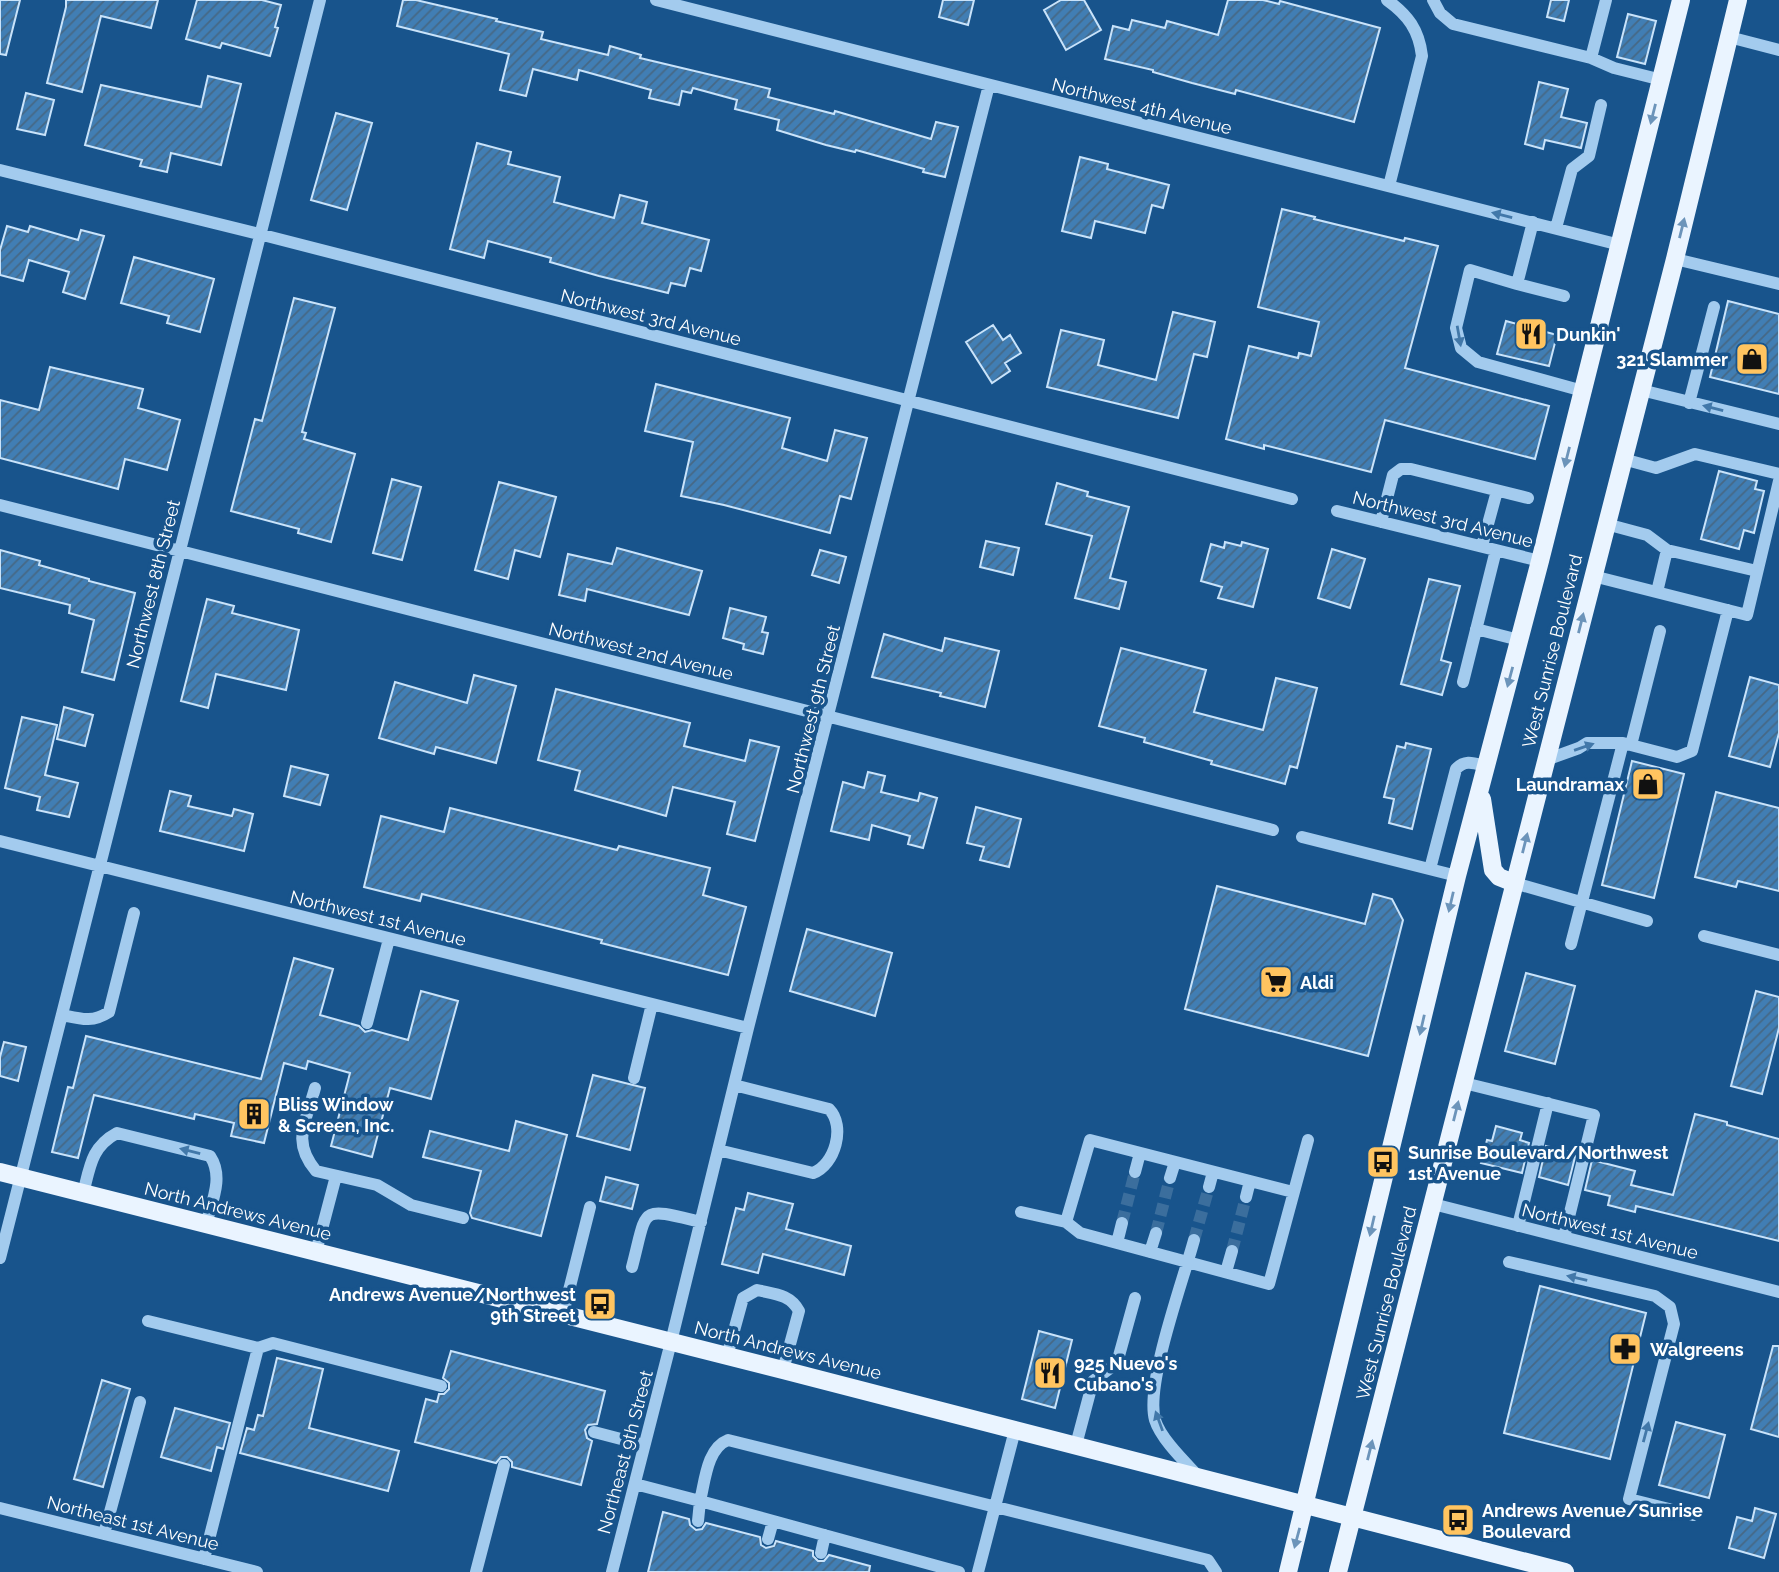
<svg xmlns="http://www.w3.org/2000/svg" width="1779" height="1572" font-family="Raleway,sans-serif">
  <defs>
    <pattern id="building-hatch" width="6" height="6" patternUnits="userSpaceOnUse" patternTransform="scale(1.75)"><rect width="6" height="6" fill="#417eb4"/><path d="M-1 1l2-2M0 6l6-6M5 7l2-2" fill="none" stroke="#466885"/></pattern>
  </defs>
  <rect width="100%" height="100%" fill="#18548c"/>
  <!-- building -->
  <path fill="url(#building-hatch)" stroke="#c9e3fa" stroke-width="2" d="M0 0H20L6 55 0 54Z
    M66 0H158L151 28 101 16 82 92 47 83 66 7Z
    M197 0H262L281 5 275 27 278 28 270 56 222 43 220 48 186 39Z
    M403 0H416L497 19 496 21 543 32 541 39 608 55 610 46 641 55 640 58 770 89 768 97 834 114 835 111 931 139 936 122 958 127 945 177 923 172 924 169 856 150 855 152 826 145 777 130 779 120 735 109 737 100 693 88 691 93 682 91 679 105 649 98 651 90 579 70 577 80 533 69 526 96 500 90 509 54 397 26Z
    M943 0H974L968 25 939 17Z
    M1061 0H1084L1101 30 1066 50 1044 10Z
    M1228 0H1263L1279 4 1280 1 1380 28 1354 122 1236 90 1235 94 1192 83 1153 72V70L1105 59 1113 26 1129 30 1132 20 1165 28 1167 21 1218 35Z
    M1551 0H1569L1564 21 1547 17Z
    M1628 14 1656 21 1645 64 1617 57Z
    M208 76 241 84 221 165 171 153 167 172 140 166 142 160 85 145 101 85 201 107Z
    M1539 82 1568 89 1561 117 1587 123 1581 148 1545 140 1543 149 1525 144Z
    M26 93 54 100 45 135 17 129Z
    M336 113 372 123 347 210 311 200Z
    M477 143 511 152 508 164 560 177 554 202 614 218 620 195 647 202 642 223 709 240 701 271 690 268 685 286 671 283 668 293 599 276 550 262 551 258 488 241 484 258 450 249Z
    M1080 157 1108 164 1107 169 1169 185 1163 208 1152 205 1145 233 1095 221 1091 238 1062 231Z
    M1282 209 1315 217 1314 219 1404 241 1405 238 1438 246 1405 368 1549 406 1535 459 1385 420 1371 472 1264 445V449L1226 439 1249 346 1298 358 1299 353 1311 356 1319 322 1258 307Z
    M7 226 28 232 30 226 78 240 81 230 104 236 85 299 63 292 69 272 29 260 23 281 0 275V250Z
    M134 257 214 279 200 332 167 323 169 316 121 303Z
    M294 298 335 308 302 432 306 433 304 439 355 454 331 542 298 533 299 529 231 511 255 419 262 421Z
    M1728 301 1779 314V394L1710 377Z
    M1173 312 1215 322 1207 357 1194 354 1178 418 1047 387 1061 330 1104 340 1098 365 1156 380Z
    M1506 321 1557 335 1549 366 1497 354Z
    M993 325 1003 340 1010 335 1021 353 1005 363 1010 371 992 383 966 342Z
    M50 367 143 389 138 408 180 420 167 470 125 459 118 489 0 458V400L39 410Z
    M656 384 790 418 782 448 827 461 835 430 867 438 851 499 840 496 830 533 724 505 681 496 693 442 645 431Z
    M1719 471 1757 481 1755 489 1764 491 1754 533 1744 530 1739 549 1701 539Z
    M392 479 421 487 402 560 373 553Z
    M499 482 556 497 540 557 515 550 508 579 475 570Z
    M1057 483 1088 492 1087 496 1129 507 1110 578 1126 582 1119 609 1075 598 1092 536 1046 524Z
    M986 541 1019 548 1013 575 980 567Z
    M1225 542 1241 546 1242 542 1268 549 1253 607 1218 598 1222 587 1201 581 1211 544 1224 548Z
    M617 548 702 571 689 615 587 589 585 601 559 595 568 554 612 564Z
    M1332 549 1365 559 1350 608 1318 598Z
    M0 550 40 561 39 565 89 579V581L135 593 114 680 82 672 94 620 69 613 70 605 0 588Z
    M820 550 846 557 839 583 812 575Z
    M1429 579 1460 586 1441 660 1451 663 1442 695 1401 684Z
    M207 599 234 606 232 613 299 630 286 690 216 674 208 708 181 701Z
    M730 608 766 617 762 632 768 633 763 654 743 649 744 644 723 638Z
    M884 634 942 651 945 638 999 651 985 707 940 696 941 693 872 677Z
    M1121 648 1206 670 1194 712 1263 730 1276 678 1317 688 1297 768 1290 766 1285 784 1211 764 1212 761 1144 742 1145 738 1099 726Z
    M474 675 516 686 496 763 436 747 434 754 379 738 395 682 467 703Z
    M1750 677 1779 685V733L1770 767 1729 756Z
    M556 689 690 723 684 746 745 761 750 740 779 747 755 841 727 834 735 802 673 787 666 816 575 790 580 771 538 760Z
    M64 707 93 715 85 746 57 739Z
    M22 717 57 725 45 775 78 783 69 817 37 810 40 797 5 788Z
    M1406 743 1431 749 1412 829 1389 823 1394 799 1384 797 1397 746 1405 748Z
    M1632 761 1684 774 1654 898 1602 885Z
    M291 766 328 775 320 805 284 796Z
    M868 772 885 776 881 792 918 801 920 793 937 798 923 848 908 844 910 836 872 825 869 840 831 831 843 782 864 788Z
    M170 791 191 796 188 806 232 816 234 809 253 814 244 851 160 831Z
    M1716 792 1779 808V891L1738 881 1736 887 1695 877Z
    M976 807 1021 819 1009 867 980 860 984 847 967 843Z
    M450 808 617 850 619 846 710 868 703 895 746 907 728 975 601 943 602 940 422 894 420 901 364 887 381 816 444 832Z
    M1217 886 1365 924 1373 894 1392 899 1403 920 1368 1056 1185 1009Z
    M807 929 892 953 875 1016 790 991Z
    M294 958 333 969 320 1015 359 1026 365 1032 372 1030 408 1040 421 991 458 1001 431 1099 390 1088 372 1157 331 1146 350 1073 308 1061 306 1069 284 1063 264 1143 231 1136 234 1123 195 1114 194 1119 94 1095 78 1158 52 1152 68 1087 73 1088 86 1036 261 1079Z
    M1526 973 1575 986 1555 1064 1505 1051Z
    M1756 991 1779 997V1028L1762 1094 1731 1086Z
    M4 1042 26 1047 18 1081 0 1076V1057Z
    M593 1075 645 1088 630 1150 577 1136Z
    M1695 1114 1727 1122V1125L1779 1139V1241L1636 1206 1635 1212 1608 1205 1610 1196 1585 1190 1592 1160 1635 1171 1631 1185 1673 1195Z
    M516 1121 567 1135 541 1236 472 1218 470 1213 481 1171 423 1157 430 1131 509 1151Z
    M1496 1126 1522 1133 1520 1140 1529 1143 1522 1173 1481 1163 1487 1140 1492 1141Z
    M1546 1146 1576 1153 1568 1185 1539 1177Z
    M606 1177 638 1185 632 1209 600 1201Z
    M748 1193 793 1204 786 1229 851 1246 844 1275 763 1254 758 1273 722 1264 736 1208 744 1210Z
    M1540 1286 1646 1313 1610 1459 1504 1433Z
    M1039 1331 1072 1340 1055 1408 1022 1399Z
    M1773 1346H1779V1437L1751 1429Z
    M451 1351 605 1391 597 1424 588 1425 585 1430 587 1438 592 1441 581 1485 512 1467V1462L507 1457H501L496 1463 415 1442 426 1399 437 1402 439 1394H444L449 1389V1383L443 1378Z
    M277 1358 323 1369 309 1428 399 1451 388 1491 240 1453 247 1428 254 1430 258 1415 263 1416Z
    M102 1380 130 1389 103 1487 74 1479Z
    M175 1408 230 1423 223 1449 217 1447 211 1471 161 1457Z
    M1676 1422 1725 1435 1709 1498 1659 1485Z
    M1755 1508 1776 1514 1764 1558 1729 1548 1737 1517 1752 1521Z
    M663 1512 689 1519 690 1525 696 1530 702 1529 706 1523 760 1537 761 1545 766 1548 774 1546 776 1541 813 1551V1556L818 1561H824L829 1555 870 1566 869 1572H648Z"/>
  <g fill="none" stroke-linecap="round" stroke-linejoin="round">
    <!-- minor-tunnel -->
    <path stroke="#3b6e9d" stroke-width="12" stroke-dasharray="12 6" stroke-linecap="butt" d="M1122 1223 1135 1172
      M1156 1233 1170 1178
      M1194 1240 1209 1187
      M1232 1251 1246 1197"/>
    <!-- minor -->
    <path stroke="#a3cbee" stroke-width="12" d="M656 0 1620 245
      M1387 0C1408 15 1419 30 1422 56L1389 186
      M1433 0 1440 13 1453 24 1591 58 1614 68 1662 80
      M1729 37 1779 50
      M1591 58 1606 0
      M0 170 259 234 1292 499
      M1533 222 1517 284 1470 270 1456 328 1461 348 1478 362 1583 391
      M1556 228 1572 169 1589 156 1601 105
      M1675 259 1779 284
      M1517 284 1564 296
      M1641 390 1779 424
      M1689 403 1714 307
      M1623 459 1656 468 1695 454 1779 474
      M0 505 1273 830
      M1337 511 1540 561
      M1381 522 1393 475 1401 469H1411L1528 498
      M1606 524 1647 535 1667 550 1757 571
      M1482 546 1497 491
      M1593 576 1747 615 1779 481
      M1657 592 1667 550
      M1476 629 1519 640
      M1463 682 1496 550
      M1631 745 1660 631
      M1546 760 1579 748 1587 743H1623L1677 757 1692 751 1728 610
      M1302 837 1457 876
      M0 841 748 1028
      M1430 869 1456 769C1465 759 1474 763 1486 766
      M1514 883 1647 921
      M1704 936 1779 955
      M1571 944 1623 743
      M62 1015C81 1019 92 1023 109 1012L134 913
      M367 1023 389 939
      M634 1078 652 1004
      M1464 1083 1594 1115 1564 1237
      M315 1088C306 1122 291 1141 316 1171L377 1185 411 1205 463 1218
      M718 1150 813 1173C835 1165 846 1126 829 1109L734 1085
      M1135 1172 1140 1153
      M1170 1178 1175 1162
      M1209 1187 1213 1172
      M1293 1192 1090 1140 1066 1222 1080 1233 1269 1284 1308 1140
      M83 1194C90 1167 91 1147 117 1133L210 1156C224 1177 212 1201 206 1224
      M1246 1197 1250 1181
      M1433 1204 1779 1292
      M1021 1212 1066 1222
      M1518 1226 1548 1103
      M1194 1240C1183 1281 1145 1384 1155 1420 1161 1439 1184 1461 1198 1476
      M1117 1243 1122 1223
      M316 1252 336 1176
      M1150 1252 1156 1233
      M0 1258 320 0
      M1509 1262 1655 1296 1670 1307 1674 1324 1629 1499 1693 1515
      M632 1267C648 1206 638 1207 701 1222
      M1226 1272 1232 1251
      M563 1314 590 1207
      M148 1321 258 1348
      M727 1356 743 1298 757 1290C774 1294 790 1294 799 1311L783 1370
      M594 1432 644 1445
      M1076 1445 1093 1381 1117 1363 1135 1298
      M635 1484 700 1501C705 1481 707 1448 728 1440L1208 1560 1216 1572
      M0 1508 257 1572
      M698 1521 700 1501 959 1572
      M104 1534 140 1402
      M768 1539 773 1521
      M821 1553 825 1535
      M204 1559 258 1348 273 1343 441 1386
      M476 1572 504 1465
      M612 1572 671 1342 748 1028 989 85
      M978 1572 1015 1430"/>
    <!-- major -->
    <path stroke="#eaf4ff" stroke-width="18" d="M1482 799 1493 870 1499 877 1514 883
      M0 1172 783 1370 1565 1572
      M1288 1572 1457 876 1540 561 1681 0
      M1338 1572 1675 259 1738 0"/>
  </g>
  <!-- one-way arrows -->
  <defs><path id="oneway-solid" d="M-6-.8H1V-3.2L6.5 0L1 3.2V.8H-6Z" transform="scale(1.75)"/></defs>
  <g fill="#6c94ba">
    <use href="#oneway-solid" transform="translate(1653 114) rotate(104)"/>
    <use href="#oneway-solid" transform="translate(1682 228) rotate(-76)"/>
    <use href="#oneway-solid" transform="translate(1567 457) rotate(104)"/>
    <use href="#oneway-solid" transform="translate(1581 623) rotate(-76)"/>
    <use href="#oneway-solid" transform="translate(1510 677) rotate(105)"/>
    <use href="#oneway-solid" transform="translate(1525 843) rotate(-76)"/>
    <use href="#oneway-solid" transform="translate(1451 902) rotate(103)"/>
    <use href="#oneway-solid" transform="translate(1422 1025) rotate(103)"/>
    <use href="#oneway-solid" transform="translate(1456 1111) rotate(-76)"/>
    <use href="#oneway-solid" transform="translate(1372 1226) rotate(103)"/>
    <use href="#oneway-solid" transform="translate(1370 1450) rotate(-76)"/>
    <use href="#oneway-solid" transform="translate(1297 1538) rotate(105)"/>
  </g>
  <g fill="#4278a9">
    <use href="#oneway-solid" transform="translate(1502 215) rotate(-166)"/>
    <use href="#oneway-solid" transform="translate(1459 336) rotate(80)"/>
    <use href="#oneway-solid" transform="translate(1713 408) rotate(-166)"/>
    <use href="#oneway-solid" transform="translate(1584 747) rotate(-19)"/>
    <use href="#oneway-solid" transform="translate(190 1151) rotate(-166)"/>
    <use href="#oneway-solid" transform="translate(1577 1278) rotate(-167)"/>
    <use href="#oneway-solid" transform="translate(1159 1421) rotate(-110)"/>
    <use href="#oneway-solid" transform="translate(1646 1432) rotate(-75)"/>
  </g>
  <!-- icons -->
  <defs>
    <symbol id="restaurant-square" viewBox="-11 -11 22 22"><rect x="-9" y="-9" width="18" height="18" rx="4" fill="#ffc460" stroke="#18548c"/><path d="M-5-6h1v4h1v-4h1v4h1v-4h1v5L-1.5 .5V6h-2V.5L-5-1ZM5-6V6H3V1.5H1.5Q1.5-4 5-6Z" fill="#111"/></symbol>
    <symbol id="shop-square" viewBox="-11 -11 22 22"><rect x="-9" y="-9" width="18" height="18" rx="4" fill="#ffc460" stroke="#18548c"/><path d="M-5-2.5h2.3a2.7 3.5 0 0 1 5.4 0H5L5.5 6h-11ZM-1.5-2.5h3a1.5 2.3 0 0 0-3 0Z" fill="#111"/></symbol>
    <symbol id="supermarket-square" viewBox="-11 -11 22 22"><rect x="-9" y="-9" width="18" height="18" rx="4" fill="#ffc460" stroke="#18548c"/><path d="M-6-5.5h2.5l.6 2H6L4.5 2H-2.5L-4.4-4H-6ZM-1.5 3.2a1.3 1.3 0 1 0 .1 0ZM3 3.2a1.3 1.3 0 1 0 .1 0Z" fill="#111"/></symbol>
    <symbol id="building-square" viewBox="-11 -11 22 22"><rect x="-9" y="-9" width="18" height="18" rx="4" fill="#ffc460" stroke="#18548c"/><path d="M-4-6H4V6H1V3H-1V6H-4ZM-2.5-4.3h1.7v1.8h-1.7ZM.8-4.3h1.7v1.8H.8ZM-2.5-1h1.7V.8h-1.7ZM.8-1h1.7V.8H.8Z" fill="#111"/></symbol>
    <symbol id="bus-square" viewBox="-11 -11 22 22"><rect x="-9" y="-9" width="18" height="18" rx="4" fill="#ffc460" stroke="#18548c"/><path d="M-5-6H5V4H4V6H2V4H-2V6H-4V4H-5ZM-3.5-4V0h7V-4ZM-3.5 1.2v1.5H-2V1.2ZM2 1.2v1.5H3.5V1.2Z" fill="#111"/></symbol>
    <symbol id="pharmacy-square" viewBox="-11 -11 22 22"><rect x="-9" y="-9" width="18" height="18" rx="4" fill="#ffc460" stroke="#18548c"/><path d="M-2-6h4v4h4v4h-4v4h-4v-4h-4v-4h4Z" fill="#111"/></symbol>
  </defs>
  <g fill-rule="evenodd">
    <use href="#restaurant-square" x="1512" y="315" width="38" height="38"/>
    <use href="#shop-square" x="1733" y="340" width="38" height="38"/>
    <use href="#shop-square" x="1629" y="765" width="38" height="38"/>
    <use href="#supermarket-square" x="1257" y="963" width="38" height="38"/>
    <use href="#building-square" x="235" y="1095" width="38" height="38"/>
    <use href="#bus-square" x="1364" y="1143" width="38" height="38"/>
    <use href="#bus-square" x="581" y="1285" width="38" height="38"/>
    <use href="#pharmacy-square" x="1606" y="1330" width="38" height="38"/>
    <use href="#restaurant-square" x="1031" y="1354" width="38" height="38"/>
    <use href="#bus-square" x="1439" y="1501" width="38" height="38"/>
  </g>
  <g text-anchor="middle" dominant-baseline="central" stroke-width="7" stroke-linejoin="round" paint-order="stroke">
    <!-- street labels -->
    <g font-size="18" fill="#fff" stroke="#18548c">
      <text transform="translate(1142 106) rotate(14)">Northwest 4th Avenue</text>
      <text transform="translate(651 317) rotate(14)">Northwest 3rd Avenue</text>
      <text transform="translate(1443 519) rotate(14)">Northwest 3rd Avenue</text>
      <text transform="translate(153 584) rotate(-76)">Northwest 8th Street</text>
      <text transform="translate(641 651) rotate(14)">Northwest 2nd Avenue</text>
      <text transform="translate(1552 651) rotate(-76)">West Sunrise Boulevard</text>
      <text transform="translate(813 709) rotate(-76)">Northwest 9th Street</text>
      <text transform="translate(378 918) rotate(14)">Northwest 1st Avenue</text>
      <text transform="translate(238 1211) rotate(14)">North Andrews Avenue</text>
      <text transform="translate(1610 1231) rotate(14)">Northwest 1st Avenue</text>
      <text transform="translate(1386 1303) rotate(-76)">West Sunrise Boulevard</text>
      <text transform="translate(788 1350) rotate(14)">North Andrews Avenue</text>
      <text transform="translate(625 1452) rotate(-75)">Northeast 9th Street</text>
      <text transform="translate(133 1523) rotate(14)">Northeast 1st Avenue</text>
    </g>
    <!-- poi labels -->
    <g font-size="18" font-weight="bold" fill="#fff" stroke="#18548c" text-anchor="start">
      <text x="1556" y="334">Dunkin'</text>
      <text x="1728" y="359" text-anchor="end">321 Slammer</text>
      <text x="1624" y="784" text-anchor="end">Laundramax</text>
      <text x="1300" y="982">Aldi</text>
      <text x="278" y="1104">Bliss Window<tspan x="278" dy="21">&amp; Screen, Inc.</tspan></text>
      <text x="1408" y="1152">Sunrise Boulevard/Northwest<tspan x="1408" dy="21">1st Avenue</tspan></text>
      <text x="576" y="1294" text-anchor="end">Andrews Avenue/Northwest<tspan x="576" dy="21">9th Street</tspan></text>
      <text x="1650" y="1349">Walgreens</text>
      <text x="1074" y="1363">925 Nuevo's<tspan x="1074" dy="21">Cubano's</tspan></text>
      <text x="1482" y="1510">Andrews Avenue/Sunrise<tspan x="1482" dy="21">Boulevard</tspan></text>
    </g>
  </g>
</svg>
